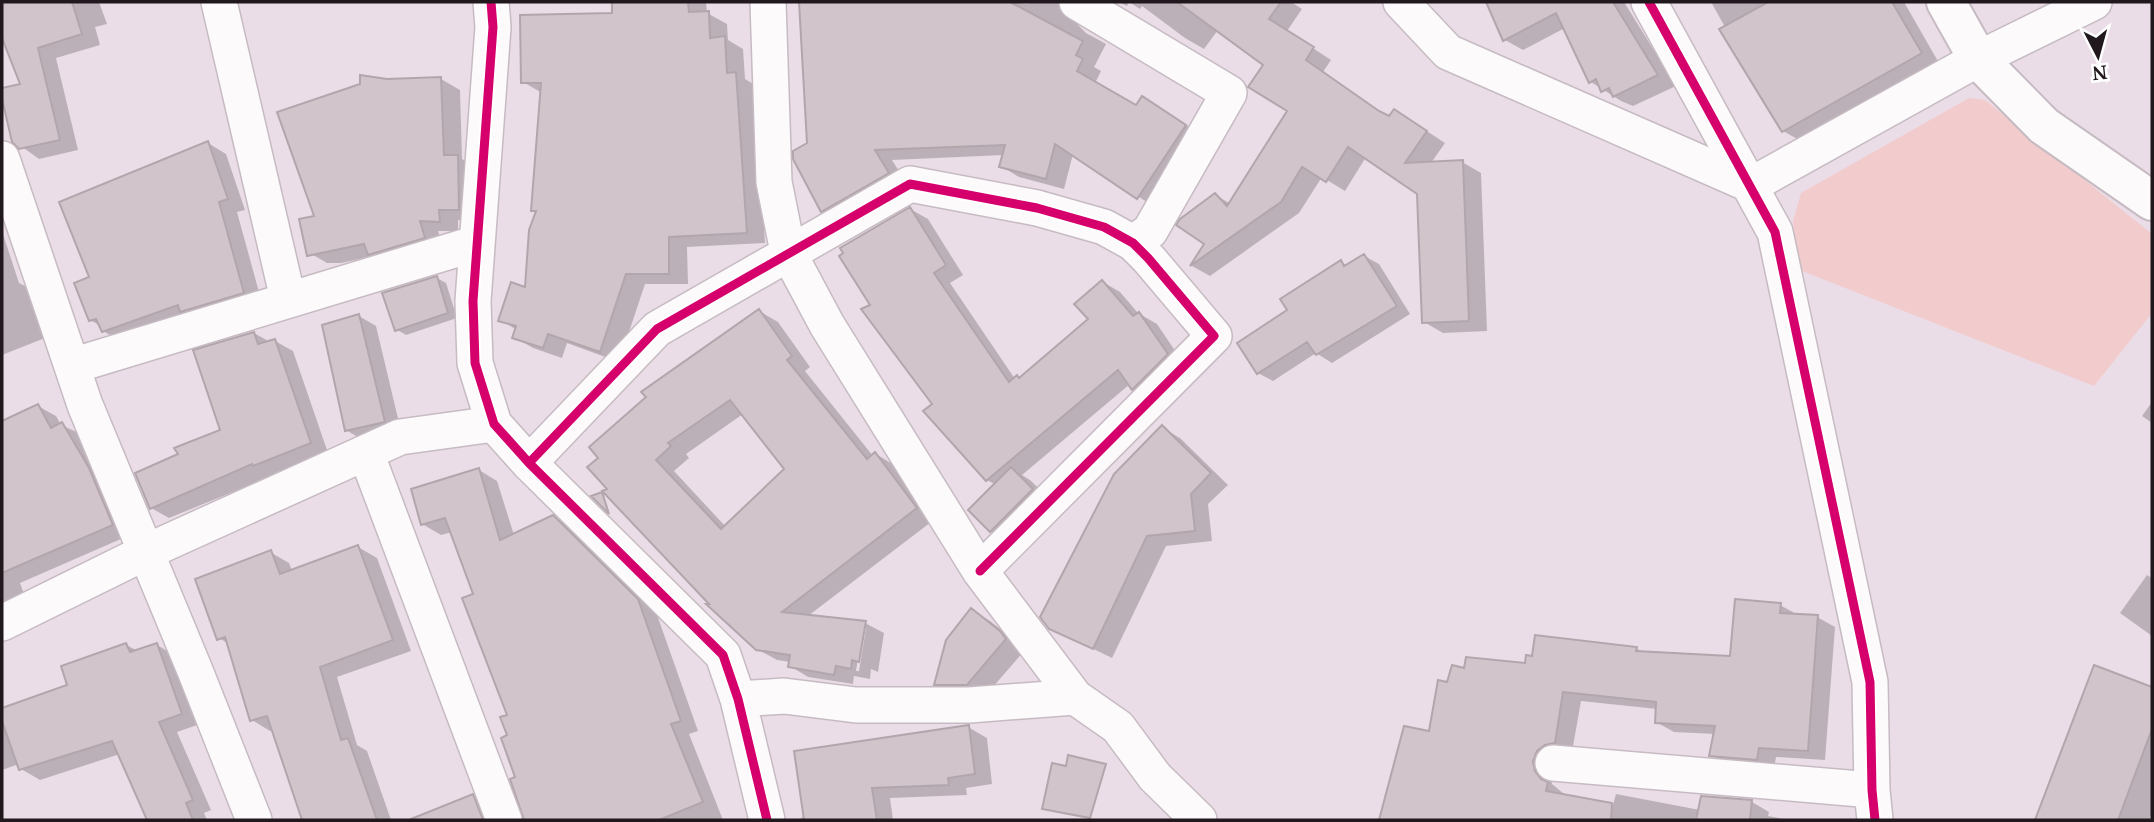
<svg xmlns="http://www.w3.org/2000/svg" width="2154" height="822" font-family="'Noto Serif',serif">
  <rect width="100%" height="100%" fill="#ebdde7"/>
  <!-- green -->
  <path fill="#f2cbcc" d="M1969 98 1985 100 2152 234V313L2094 386 1797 269 1793 221 1801 193Z"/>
  <!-- shadow -->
  <path fill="#0003" fill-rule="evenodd" d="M2 2H99L107 24 95 27 100 45 56 58 78 150 39 159 14 141 2 90 22 85 2 33Z
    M614 2H706L707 13 727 24 728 40 743 49 745 79 755 85 765 243 687 247 688 284H645L619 362 567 343 562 358 533 348 514 337 517 330 500 320 527 290 537 212 532 210 542 93 523 82 614 14Z
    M801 2H1012L1028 4 1029 2H1079L1075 14 1078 25 1086 33 1106 44 1094 67 1101 71 1095 83 1136 108 1162 109 1204 137 1156 208 1073 154 1064 189 1019 177 1001 166 1004 155 892 160 907 184 841 221 822 211 809 144Z
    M1118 2H1216L1230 12 1236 2H1291L1302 9 1287 31 1331 60 1323 72 1390 118 1413 122 1445 143 1431 163 1462 162 1481 173 1487 331 1443 333 1424 322 1419 193 1366 157 1345 191 1322 177 1299 213 1210 276 1192 266 1206 243 1215 195 1231 204 1289 111 1265 65 1218 30 1204 49 1185 38 1142 6 1140 9 1129 2 1127 6Z
    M1486 2H1624L1676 86 1633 106 1621 101 1591 82 1565 28 1523 50 1505 40 1488 3Z
    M1711 2H1904L1939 63 1801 141 1783 131Z
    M441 79 460 90 462 159 476 168 477 220H458V231H438L443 248 388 265 373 256 341 263H327L308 252 316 217 387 81Z
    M208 143 226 154 245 210 237 212 262 303 122 342 103 331 101 326 90 320Z
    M910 209 928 219 963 275 950 283 1015 379 1021 380 1090 320 1103 282 1120 292 1138 313 1157 324 1184 364 1150 398 1133 388 1130 384 1022 475 1030 480 1051 500 1010 542 991 531 970 510 996 485 987 480 934 405 872 305Z
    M2 231 19 283 25 286 45 338 2 355Z
    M1364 256 1379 264 1410 314 1332 363 1316 353 1273 381 1258 373 1289 311 1341 262 1348 266Z
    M437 278 446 283 457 318 406 335 396 329Z
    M759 311 778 322 810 367 805 371 873 456 876 454 894 465 935 519 808 616 865 623 884 633 878 672 871 669 870 679 854 676 853 684 808 677 790 666V662L777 660 757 649 605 492ZM743 414 787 469 726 527 674 471 689 458 686 454ZM863 628H866L859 671H856Z
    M359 316 376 326 401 431 363 440 346 430Z
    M254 333 270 342 275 341 293 351 328 453 169 518 151 508 180 455 222 432Z
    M2152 402V423L2142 416Z
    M38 406 56 416 61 425 81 434 130 535 20 583 25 597 2 608V422Z
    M1162 428 1180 438 1228 485 1208 504 1212 541 1166 546 1112 658 1050 628Z
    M479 470 497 481 514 535 553 517 572 528 656 612 698 731 689 734 723 820H525L509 736V716L475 595 452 532 441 535 422 524Z
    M358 547 377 558 411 651 337 677 357 745 367 751 391 820H303L274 730 270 731 252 720 229 644 219 638 270 552 289 563 292 571Z
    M2147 575 2152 578V636L2120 613Z
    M1780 605 1798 615 1817 617 1835 627 1825 760 1776 757 1774 769 1729 765 1711 755 1716 734 1674 732 1656 722 1657 709 1581 701 1572 752 1550 773 1552 784 1564 794V796L1613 805 1616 794 1700 810 1752 802 1769 812 1768 816 1789 820H1380L1405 728 1431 733 1449 684 1465 670 1526 665 1636 648 1644 653 1732 658Z
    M971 610 990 621 1019 644 1024 651 986 695H955L936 684Z
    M126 645 138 651 157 645 176 656 200 724 177 732 211 810 204 813 207 820H149L120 754 40 780 21 769 19 764 2 770V710L70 686Z
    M2095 667 2152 689V813L2149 820H2037Z
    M968 727 987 738 992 784 966 788 967 795 890 798 893 820H802L801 818Z
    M472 796 491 806 496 820H431L451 812Z"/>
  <!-- building -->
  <path fill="#d1c4ca" stroke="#b2a6ac" stroke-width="2" fill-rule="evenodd" d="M2 2H72L82 34 38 48 60 140 19 149 12 142 2 99V88L20 84 2 38Z
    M612 2H688L689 12 709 11 710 38 725 36 727 73 736 72 747 233 669 237V274H626L600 352 548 334 543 348 512 338 516 326 498 321 511 282 525 287 529 230 536 211H531L541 83H521L520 15 612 13Z
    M799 2H1010L1083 41 1076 55 1083 59 1077 71 1136 105 1142 96 1186 125 1137 199 1055 144 1046 179 999 167 1005 145 875 150 889 173 821 212 793 159V151L807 143Z
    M1177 2H1281L1269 19 1314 47 1306 60 1379 111 1389 116 1394 109 1427 131 1405 163 1463 160 1469 321 1422 323 1417 194 1348 147 1326 182 1302 167 1281 202 1190 266 1204 244 1176 225 1180 219 1215 193 1227 206 1287 111 1248 87 1263 65Z
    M1486 2H1613L1658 75 1613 97 1609 88 1601 92 1596 79 1589 83 1556 13 1503 41Z
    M1768 2H1892L1922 53 1782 132 1719 29Z
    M360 75 387 79 441 77 444 155H458L459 210H439L440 222 420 221 425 238 368 255 364 244 307 256 299 219 314 216 277 112 360 84Z
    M208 141 228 199 219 202 244 293 180 312 178 305 102 332 96 319 89 321 74 283 89 277 59 202Z
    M910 207 946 265 934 273 1009 382 1017 375 1019 378 1088 319 1074 304 1102 280 1133 316 1139 312 1168 354 1132 390 1118 370 986 481 923 411 932 404 861 309 870 305 839 256 843 253 840 248Z
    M1364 254 1397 306 1316 355 1307 342 1257 374 1237 343 1287 310 1280 299 1341 260 1344 266Z
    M437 276 448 313 395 331 382 293Z
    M759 309 792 356 787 360 867 459 875 452 917 508 782 612 866 621 859 662 852 660 851 669 836 666 834 675 788 667 790 655 756 650 706 604H709L602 491 607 489 587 467 598 458 589 447 646 397 641 392ZM730 400 784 469 721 529 656 460 671 446 668 443Z
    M359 314 385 422 345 431 322 325Z
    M254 332 258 344 275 339 311 443 253 466 252 464 150 509 135 473 178 454 174 448 220 430 193 350Z
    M38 404 51 428 62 422 89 468 113 525 2 573V421Z
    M1162 425 1211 473 1191 494 1195 531 1147 536 1093 649 1049 629 1040 617 1114 474Z
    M1011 467 1033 489 990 532 968 510Z
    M479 468 500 540 553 515 638 599 681 721 671 724 703 802 659 820H524L510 779 515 777 501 738 507 735 500 717 507 715 462 598 473 594 445 518 421 525 411 489Z
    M602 492 609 514 591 496Z
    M358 545 393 640 320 667 341 740 348 738 377 820H302L267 716 250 721 225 637 217 640 195 579 271 550 280 574Z
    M1735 599 1781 603 1780 613 1818 615 1808 751 1759 748 1757 760 1709 756 1715 726 1655 723 1656 702 1563 692 1555 743 1545 745 1537 751 1533 761 1535 771 1541 779 1548 782 1546 791 1612 803 1611 820H1379L1404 726 1429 731 1438 680 1447 682 1452 665 1464 668 1466 657 1525 663 1526 655 1532 656 1535 635 1637 647 1636 651 1730 656Z
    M971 608 1000 631 1006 639 967 685H934L946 640Z
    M126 643 130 652 157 643 182 714 159 722 193 800 186 803 193 820H147L112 741 19 770 2 721V708L67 685 61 666Z
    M2094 665 2152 687V729L2118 820H2035Z
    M969 725 975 774 948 778 949 785 872 788 877 820H804L794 751Z
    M1068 755 1106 764 1090 818 1042 809 1052 763 1066 766Z
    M473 794 483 820H411V819Z
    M1701 796 1752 800 1750 820H1696Z"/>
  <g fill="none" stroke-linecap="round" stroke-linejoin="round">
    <defs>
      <path id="street" d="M219 2 288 299
        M491 2 493 27 473 301 475 363 494 424 529 463 723 655 738 699 767 820
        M768 2 774 182 788 252 827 325 980 571 1075 697 1118 727 1155 777 1199 820
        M1077 2 1229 93 1150 231 1133 243
        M1401 2 1448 52 1751 185
        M1649 2 1775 232 1870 682 1872 790 1875 820
        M2 159 85 405 196 673 254 820
        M1751 185 1978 59 2094 2
        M72 366 477 243
        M366 453 504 820
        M529 463 657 329 910 184 1037 208 1104 227 1133 243 1148 258 1214 336 980 571
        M2 623 146 552 400 437 494 424
        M738 699 784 696 856 705H969L1075 697
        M1553 763 1872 790"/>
      <path id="secondary" d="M1946 2 1978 59 2044 126 2152 201"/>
    </defs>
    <!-- street casing -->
    <use href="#street" stroke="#c6bbc2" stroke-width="38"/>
    <!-- secondary casing -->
    <use href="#secondary" stroke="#c6bbc2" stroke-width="42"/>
    <!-- street -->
    <use href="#street" stroke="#fcfafb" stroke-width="35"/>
    <!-- secondary -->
    <use href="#secondary" stroke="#fcfafb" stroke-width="38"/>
    <defs>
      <path id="cycleway" d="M491 2 493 27 473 301 475 363 494 424 529 463 723 655 738 699 767 820
        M1649 2 1775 232 1870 682 1872 790 1875 820
        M529 463 657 329 910 184 1037 208 1104 227 1133 243 1148 258 1214 336 980 571"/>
    </defs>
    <!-- cycleway casing -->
    <use href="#cycleway" stroke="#fff" stroke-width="13"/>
    <!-- cycleway -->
    <use href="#cycleway" stroke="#d6006c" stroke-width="9"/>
  </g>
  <!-- border -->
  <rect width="2154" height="822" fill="none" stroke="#21181e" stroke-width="7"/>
  <!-- north arrow -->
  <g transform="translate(2098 56) rotate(174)" stroke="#ffffff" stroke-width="5" paint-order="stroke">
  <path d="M0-5L12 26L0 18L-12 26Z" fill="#21181e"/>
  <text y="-10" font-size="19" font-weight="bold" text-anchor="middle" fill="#21181e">N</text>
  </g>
</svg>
